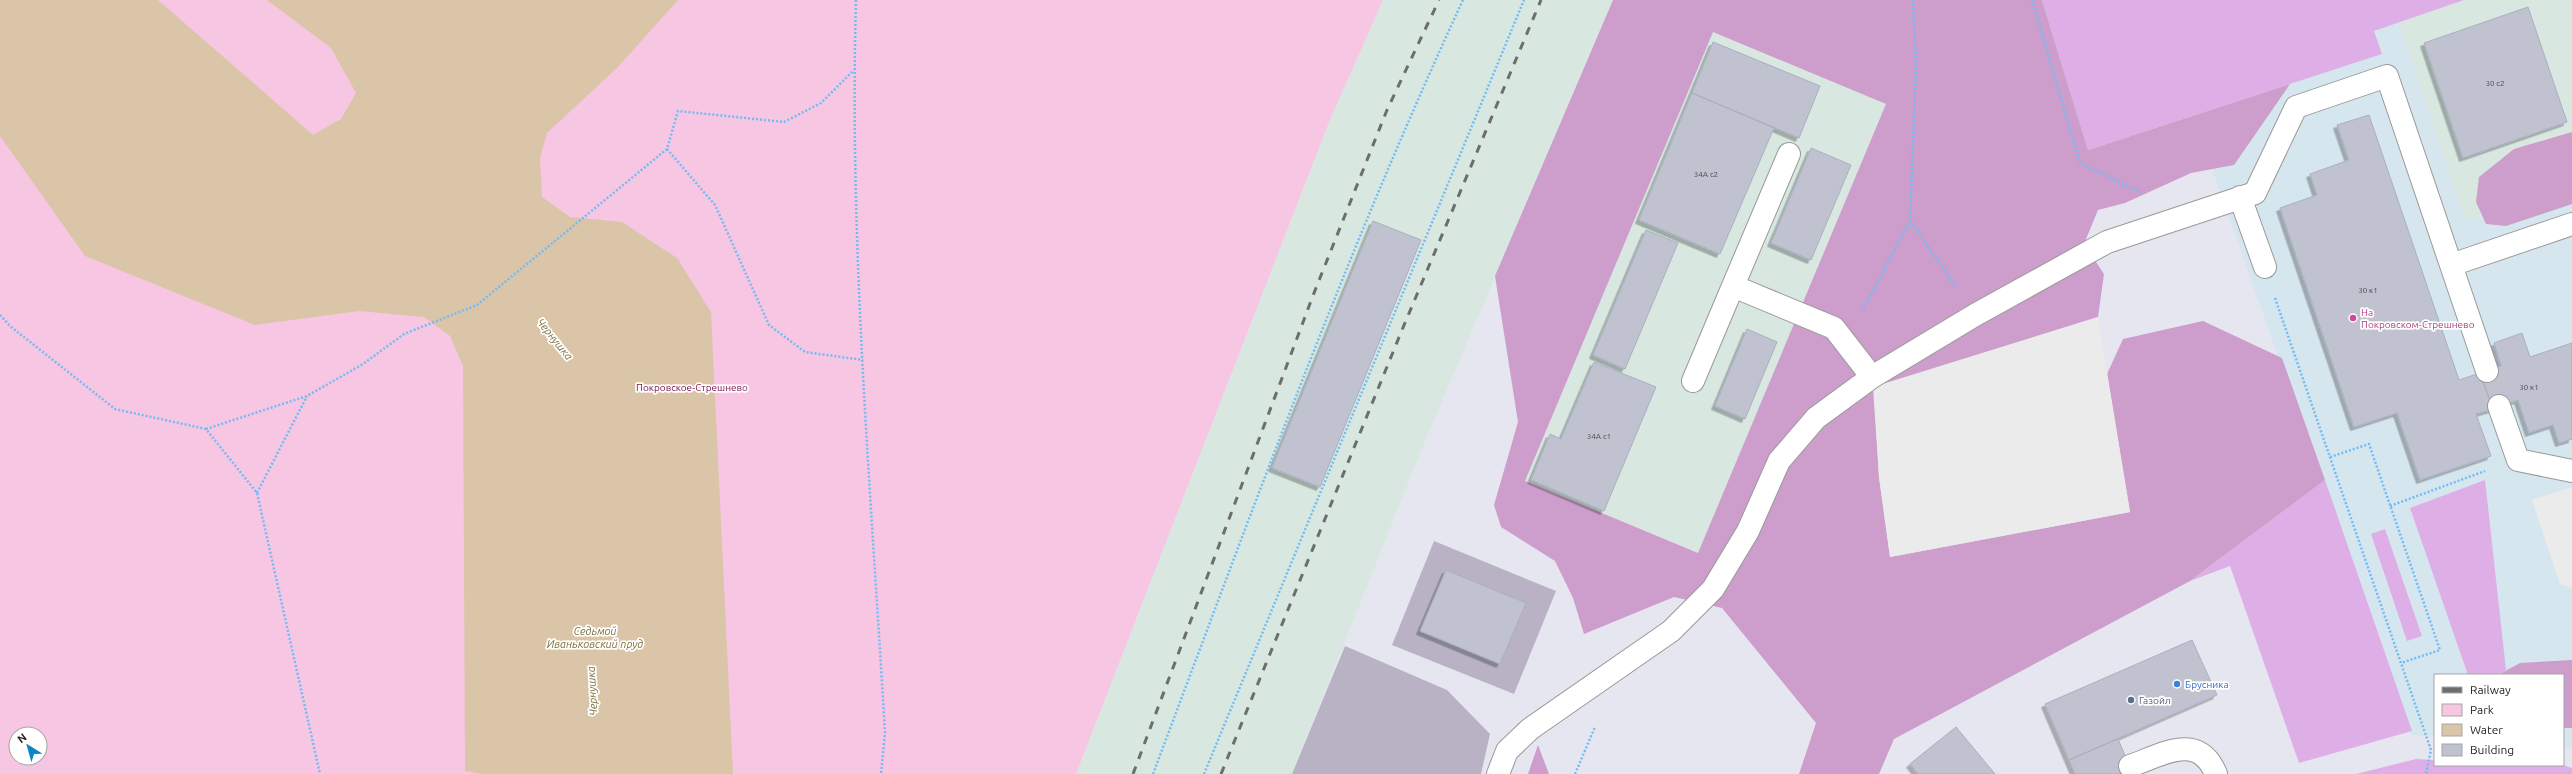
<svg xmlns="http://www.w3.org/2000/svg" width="2572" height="774" font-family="Ubuntu,sans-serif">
  <defs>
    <filter id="shadow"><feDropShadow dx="-3.5" dy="3.5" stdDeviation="0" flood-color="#0004"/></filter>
  </defs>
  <rect width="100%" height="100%" fill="#e6e6f0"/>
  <!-- commercial -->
  <path fill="#d6e6ef" d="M2399 22 2465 220 2572 183V749L2563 748V675H2435V737L2411 735 2193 115 2381 54 2373 31Z"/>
  <!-- industrial -->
  <path fill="#d8e8e1" d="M1383 0H1613L1423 446 1292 774H1076L1329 122Z
    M2464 0H2572V183L2465 220 2399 22Z
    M1713 32 1886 104 1698 553 1525 481Z"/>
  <!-- construction -->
  <path fill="#b8b2c4" d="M1434 541 1556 591 1514 694 1392 645Z
    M1345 646 1447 690 1490 734 1481 774H1292Z"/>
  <!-- grass -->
  <path fill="#deafe7" d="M2042 0H2464L2374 31 2382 54 2088 150Z
    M2325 480 2412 731 2299 763 2230 566 2190 581Z
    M2485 480 2506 670 2498 675H2468L2410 508Z
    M2385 529 2422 636 2407 641 2371 534Z
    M2416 759 2435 760V765H2563L2572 768V774H2356Z"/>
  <!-- forest -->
  <path fill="#cd9dcb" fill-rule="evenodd" d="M1613 0H2042L2088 150 2290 84 2234 165 2191 173 2125 203 2098 210 2084 244 2104 274 2098 317 1874 387 1879 477 1890 557 2130 512 2107 374 2123 339 2203 321 2282 358 2325 480 2190 581 1894 739 1879 774H1799L1816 723 1722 608 1674 597 1584 634 1573 598 1555 561 1501 527 1494 505 1518 422 1495 276ZM1713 32 1886 104 1698 553 1525 481Z
    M2572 132V204L2506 226 2486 224 2476 202 2479 177 2514 149Z
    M2572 660V728H2563V675H2498L2520 663Z
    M1538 745 1549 774H1528Z"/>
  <!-- park -->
  <path fill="#f7c6e3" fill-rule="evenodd" d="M0 0H1383L1329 122 1076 774H0ZM16 734H40V758H16Z"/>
  <!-- parking -->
  <path fill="#ebebeb" d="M2098 317 2130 512 1890 557 1879 477 1873 387Z
    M2572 487V588L2560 584 2532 500Z"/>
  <!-- water -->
  <path fill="#dbc5a9" d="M0 0H158L313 135 341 119 356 93 331 48 267 0H678L617 68 547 133 540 158 542 197 570 217 622 222 677 258 711 312 733 774H483L465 771 463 366 450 336 424 317 359 311 255 325 85 256 0 136Z"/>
  <!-- building -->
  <path fill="#c0c3cf" stroke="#a9aec1" filter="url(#shadow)" d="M2528 7 2567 122 2463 158 2424 43Z
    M1713 42 1820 86 1799 138 1692 93Z
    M1692 93 1774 128 1720 254 1639 220Z
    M2369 115 2459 380 2480 373 2493 409 2476 414 2491 456 2420 480 2397 413 2354 427 2280 208 2317 195 2310 174 2349 160 2337 125Z
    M1811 148 1851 165 1811 260 1771 243Z
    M1373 221 1421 240 1320 487 1272 468Z
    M1646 230 1678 243 1625 369 1593 355Z
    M1747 329 1777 342 1745 419 1715 406Z
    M2522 333 2530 357 2572 343V439L2559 443 2553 425 2529 433 2518 400 2493 409 2480 373 2501 366 2494 343Z
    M1594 362 1656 387 1604 511 1531 480 1550 434 1561 439Z
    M1446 570 1526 603 1500 664 1420 631Z
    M2192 640 2217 695 2069 760 2045 704Z
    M1956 727 1995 774H1918L1910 764Z
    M2118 739 2133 774H2075L2069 760Z"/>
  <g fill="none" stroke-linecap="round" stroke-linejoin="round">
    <defs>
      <path id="lane" d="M2240 197 2265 267
        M2451 265 2487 371
        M1733 286 1789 154
        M1693 381 1733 286 1834 328 1872 377
        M2499 406 2518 460 2572 471
        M2130 766C2162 755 2198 731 2216 774
        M1498 774 1507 751 1530 729 1671 631 1713 589 1748 531 1779 461 1816 418 1872 377 1975 315 2107 242 2255 193 2296 107 2387 76 2451 265 2572 224"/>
    </defs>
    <!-- lane casing -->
    <use href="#lane" stroke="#999" stroke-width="24"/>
    <!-- path -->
    <path stroke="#73bbf3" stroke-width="2.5" stroke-dasharray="2 2" stroke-linecap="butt" d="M856 0C849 244 871 490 885 733L881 774
      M2032 0 2080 163 2142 193
      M667 149 715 205 769 325 805 352 863 360
      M1910 220 1956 287
      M2275 298 2431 750 2426 774
      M1863 310 1910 220 1916 65 1913 0
      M0 315 10 326 115 409 206 429 257 493 320 774
      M206 429 307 396 363 364 404 334 477 305 667 149 678 111 784 122 821 103 854 70
      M2330 457 2369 444 2440 650 2401 663
      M257 493 307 396
      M2390 506 2485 471
      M1153 774C1251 514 1346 252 1463 0
      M1204 774 1524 0
      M1575 774 1595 727"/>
    <!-- lane -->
    <use href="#lane" stroke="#fff" stroke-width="22"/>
    <!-- rail -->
    <path stroke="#6d6d6d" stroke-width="3" stroke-dasharray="8 8" stroke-linecap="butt" d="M1133 774 1314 293 1387 110 1439 0
      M1221 774 1402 330 1541 0"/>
  </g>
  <!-- markers -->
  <circle fill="#d1479c" stroke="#fff" stroke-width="1.5" cx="2353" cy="318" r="4"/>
  <circle fill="#3f7fe0" stroke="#fff" stroke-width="1.5" cx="2177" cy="684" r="4"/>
  <circle fill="#5c6f8a" stroke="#fff" stroke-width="1.5" cx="2131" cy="700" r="4"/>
  <g text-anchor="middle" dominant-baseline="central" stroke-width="3.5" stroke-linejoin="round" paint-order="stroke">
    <!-- number labels -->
    <g font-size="8" fill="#47484b">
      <text x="2495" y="83">30 с2</text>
      <text x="1706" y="174">34А с2</text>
      <text x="2368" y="290">30 к1</text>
      <text x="2529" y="387">30 к1</text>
      <text x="1599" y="436">34А с1</text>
    </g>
    <!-- hotel labels -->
    <g font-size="10" fill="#b23c85" stroke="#fff" text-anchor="start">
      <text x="2361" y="312">На<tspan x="2361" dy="12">Покровском-Стрешнево</tspan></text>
    </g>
    <!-- park labels -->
    <g font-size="10" fill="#7a114e" stroke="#fff">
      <text x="692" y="387">Покровское-Стрешнево</text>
    </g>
    <!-- shop labels -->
    <g font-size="10" fill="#366cbe" stroke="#fff" text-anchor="start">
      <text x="2185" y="684">Брусника</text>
    </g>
    <!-- service labels -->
    <g font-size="10" fill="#4e5e75" stroke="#fff" text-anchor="start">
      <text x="2139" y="700">Газойл</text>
    </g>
    <!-- water labels -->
    <g font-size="11" font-style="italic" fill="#7d723d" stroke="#fff">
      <text transform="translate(555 339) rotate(51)">Чернушка</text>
      <text x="595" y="631">Седьмой<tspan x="595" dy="13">Иваньковский пруд</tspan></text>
      <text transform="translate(592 691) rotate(-93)">Чернушка</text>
    </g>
  </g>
  <!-- legend -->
  <rect x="2434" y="674" width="130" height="92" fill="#ffffff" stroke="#a5a5a5"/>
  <rect x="2442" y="687" width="20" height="6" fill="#6d6d6d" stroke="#a5a5a5"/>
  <text x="2470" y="694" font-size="12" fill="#1f1f1f">Railway</text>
  <rect x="2442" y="704" width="20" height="12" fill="#f7c6e3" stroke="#a5a5a5"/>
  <text x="2470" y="714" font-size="12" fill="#1f1f1f">Park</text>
  <rect x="2442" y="724" width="20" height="12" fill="#dbc5a9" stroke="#a5a5a5"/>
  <text x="2470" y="734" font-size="12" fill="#1f1f1f">Water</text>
  <rect x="2442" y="744" width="20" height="12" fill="#c0c3cf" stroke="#a5a5a5"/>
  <text x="2470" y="754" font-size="12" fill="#1f1f1f">Building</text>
  <!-- north arrow -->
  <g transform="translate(28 746) rotate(323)"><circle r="19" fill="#ffffff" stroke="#a5a5a5"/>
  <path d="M0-3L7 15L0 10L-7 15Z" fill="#0a86c5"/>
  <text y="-6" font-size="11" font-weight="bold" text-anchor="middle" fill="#1f1f1f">N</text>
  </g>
</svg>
